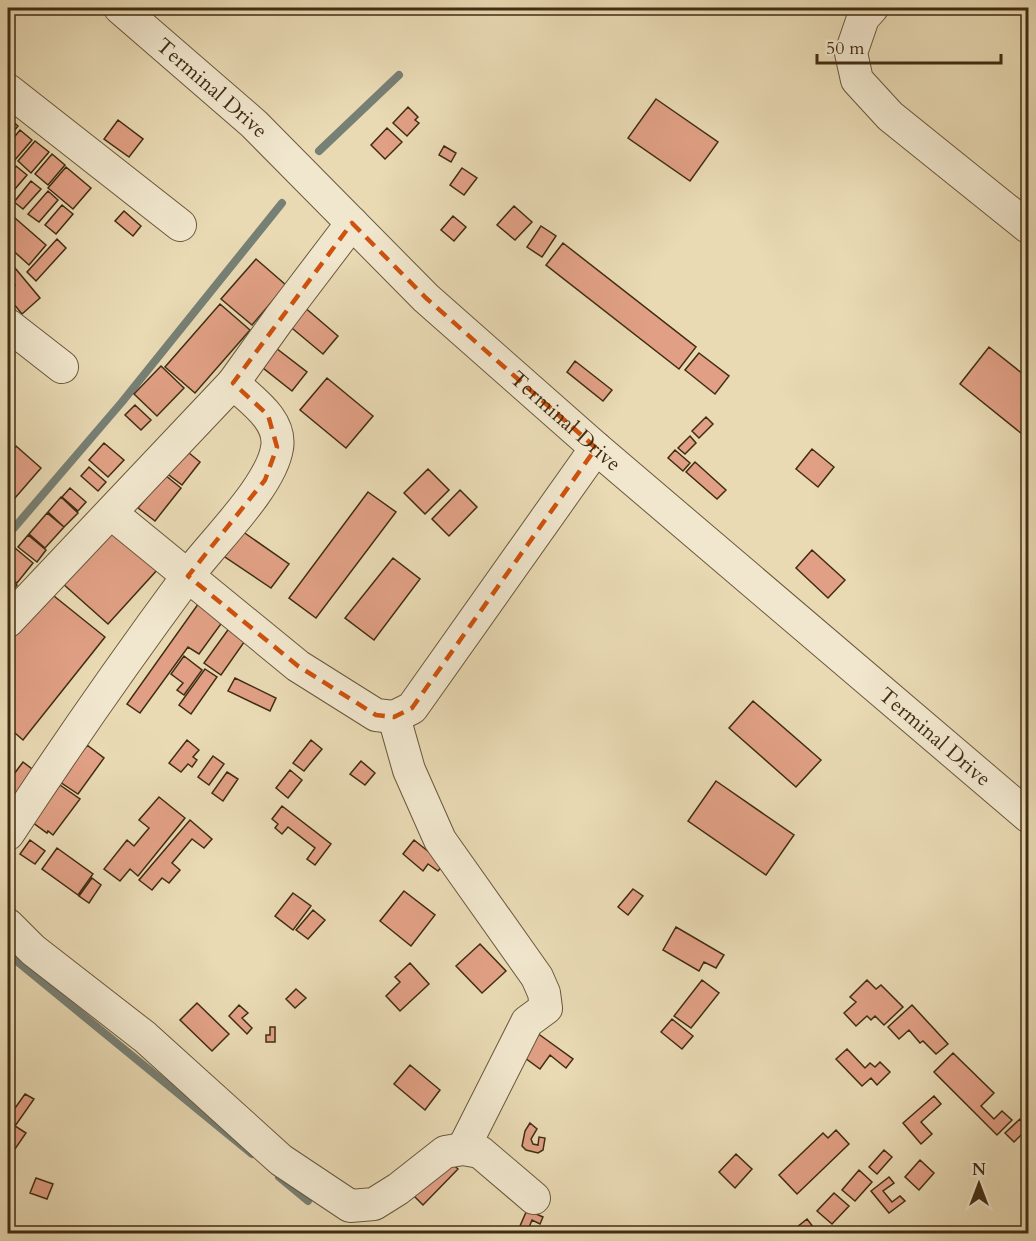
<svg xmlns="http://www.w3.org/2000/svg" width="1036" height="1241" font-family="Cardo,serif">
  <rect width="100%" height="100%" fill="#e9dab4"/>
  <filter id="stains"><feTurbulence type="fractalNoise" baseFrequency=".00333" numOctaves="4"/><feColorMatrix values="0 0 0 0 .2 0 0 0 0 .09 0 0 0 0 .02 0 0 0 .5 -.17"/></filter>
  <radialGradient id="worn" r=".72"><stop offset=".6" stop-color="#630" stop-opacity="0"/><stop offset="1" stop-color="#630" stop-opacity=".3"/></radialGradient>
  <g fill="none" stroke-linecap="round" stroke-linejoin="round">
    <!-- stream -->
    <path stroke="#778075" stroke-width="8" d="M319 151 399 75
      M8 535 122 402 282 203
      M8 954 252 1154
      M279 1177 308 1201"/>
  </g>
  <!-- building -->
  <path fill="#e1a085" stroke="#402d13" stroke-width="1.5" d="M656 99 718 142 690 181 628 138Z
    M408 107 418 117 415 120 419 123 407 136 393 123Z
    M8 117 18 126 8 138Z
    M118 120 143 139 129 157 104 139Z
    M387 128 402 142 385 159 371 145Z
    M20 130 32 140 14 161 8 156V145Z
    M35 141 49 152 31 173 18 161Z
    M444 146 456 153 451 162 439 155Z
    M52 154 65 165 48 185 35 174Z
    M16 166 27 175 8 197V176Z
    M66 167 91 188 73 209 48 188Z
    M462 168 477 178 464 195 450 185Z
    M31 181 41 189 23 209 14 202Z
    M48 191 58 200 39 222 28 214Z
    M62 205 73 214 56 234 45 225Z
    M514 206 532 222 515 240 497 225Z
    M124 211 141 226 133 236 115 221Z
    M8 212 46 245 29 265 8 246Z
    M453 216 466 227 454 241 441 230Z
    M541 226 556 236 542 257 527 247Z
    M57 239 66 248 36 281 27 272Z
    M563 243 696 347 679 369 546 265Z
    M256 259 286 285 252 325 221 299Z
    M10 262 40 298 22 314 8 297V291L15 285 8 277V264Z
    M220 304 250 330 195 393 165 367Z
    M303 306 338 336 323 354 287 324Z
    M272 345 307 372 292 391 258 364Z
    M989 347 1028 378V436L1027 438 960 384Z
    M699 353 729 376 715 394 685 370Z
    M575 361 612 390 603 401 567 372Z
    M161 366 184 388 157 416 134 394Z
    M327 378 373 416 346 448 300 410Z
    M135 405 151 420 141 430 125 415Z
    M706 417 713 424 699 438 692 431Z
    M690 436 696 443 685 454 678 448Z
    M104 443 124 460 108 477 89 460Z
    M16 446 41 468 8 506V456Z
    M183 448 200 462 182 485 165 472Z
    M812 449 834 467 818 487 796 469Z
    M675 450 690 463 683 471 668 458Z
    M695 462 726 490 717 499 686 472Z
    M89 467 106 482 98 491 81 476Z
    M428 469 449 490 425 514 404 493Z
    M165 475 181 488 155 521 138 508Z
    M70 488 86 502 78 511 62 497Z
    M460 490 477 507 449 536 432 519Z
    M368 492 396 512 316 618 289 598Z
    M61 497 78 513 64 527 48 512Z
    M47 513 64 527 45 548 29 534Z
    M112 527 158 569 108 624 62 583Z
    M239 529 289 564 271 588 222 555Z
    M28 535 46 550 37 562 18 547Z
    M15 548 33 563 17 583 8 575V558Z
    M812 550 845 580 828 598 796 568Z
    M393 558 420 579 374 640 345 618Z
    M8 577 17 585 8 596Z
    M49 592 105 637 23 740 8 727V643Z
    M201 600 226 617 199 654 188 647 140 713 127 704Z
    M230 627 247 638 221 675 204 663Z
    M184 656 202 670 184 695 177 690 183 683 171 674Z
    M205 669 217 677 191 714 179 705Z
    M235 678 276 698 270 711 228 691Z
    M753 701 821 760 796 787 729 728Z
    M187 740 199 750 193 757 197 760 192 767 188 764 181 772 169 763Z
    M311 740 322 749 304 771 293 763Z
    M87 745 104 758 78 794 60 782Z
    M213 756 224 764 209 785 198 777Z
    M361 761 375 773 365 785 350 774Z
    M23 762 41 776 8 819V782Z
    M290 770 302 780 288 798 276 788Z
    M227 772 238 779 223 801 212 793Z
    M716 781 794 835 766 875 688 821Z
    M60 785 80 799 53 835 48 831 47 833 32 822Z
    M159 797 185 818 138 876 130 869 120 881 104 869 127 840 134 846 149 828 139 820Z
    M282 806 331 844 315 865 307 859 315 848 288 827 282 834 275 828 278 824 272 819Z
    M190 820 212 839 204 848 192 839 172 863 180 870 169 883 162 878 152 890 139 880Z
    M30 840 45 851 35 864 20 854Z
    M414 840 444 864 438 871 428 864 423 871 403 854Z
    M57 848 93 874 78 895 42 869Z
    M92 878 101 885 89 903 79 896Z
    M633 889 643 896 628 915 618 907Z
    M404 891 435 915 411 946 380 921Z
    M293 893 311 906 293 930 275 916Z
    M313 910 325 920 308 939 296 930Z
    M676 927 724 955 716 968 704 962 699 971 663 950Z
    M480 944 506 971 482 993 456 966Z
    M410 963 429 984 400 1011 386 996 400 982 395 977Z
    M702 980 719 993 691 1028 674 1016Z
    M867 980 876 989 881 985 903 1007 884 1025 875 1016 871 1020 867 1016 856 1026 844 1013 856 1002 850 997Z
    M296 989 306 998 295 1008 286 999Z
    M197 1003 229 1034 212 1051 180 1020Z
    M239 1005 248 1013 242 1018 252 1028 247 1034 229 1016Z
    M912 1005 948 1044 936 1054 923 1041 920 1043 909 1030 899 1039 888 1027Z
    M672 1019 693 1036 682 1049 661 1032Z
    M270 1027H275V1042H266V1035H270Z
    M533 1030 573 1059 566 1068 550 1055 540 1069 517 1052Z
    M847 1049 865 1068 870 1063 875 1067 880 1062 890 1072 877 1085 871 1078 862 1086 836 1059Z
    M953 1053 994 1093 981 1106 994 1119 1002 1111 1012 1120 997 1135 934 1072Z
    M410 1065 440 1090 425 1110 394 1084Z
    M25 1094 34 1099 15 1126 26 1133 15 1149 8 1143V1118Z
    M934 1096 941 1104 921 1122 932 1134 921 1144 903 1123Z
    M1020 1119 1028 1128 1014 1142 1005 1133Z
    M530 1123 537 1129 531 1139 533 1144 538 1145 539 1137 545 1138 543 1150 538 1153 526 1150 522 1146 525 1131Z
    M836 1130 849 1144 797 1194 779 1175 823 1133 828 1138Z
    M884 1150 892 1157 877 1174 869 1167Z
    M736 1154 752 1169 735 1188 719 1172Z
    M443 1155 458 1169 423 1205 409 1191Z
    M920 1160 934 1173 919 1190 905 1177Z
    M859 1170 872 1182 855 1201 842 1190Z
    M889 1177 894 1183 883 1191 892 1202 900 1196 905 1201 889 1213 871 1191Z
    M36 1178 53 1184 47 1199 30 1193Z
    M834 1193 849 1206 832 1224 817 1211Z
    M527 1210 543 1217 540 1224 532 1220 528 1230 520 1226Z
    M807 1219 814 1228 810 1231 812 1234H800L796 1228Z"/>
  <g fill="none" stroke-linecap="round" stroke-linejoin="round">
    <defs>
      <g id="minor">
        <path id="s1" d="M120 8 254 124 426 298 596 448 1028 816"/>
        <path d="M872 8 863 18 851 53 857 80 890 116 1028 227"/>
        <path d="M8 90 180 225"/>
        <path d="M8 325 62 367"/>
        <path d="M111 513 298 666 376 715 394 717 412 708 596 448"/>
        <path d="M8 621 233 383 279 319 352 223"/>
        <path d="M394 717 409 770 440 840 537 977 544 993 546 1008 527 1022 463 1149"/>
        <path d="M8 834C65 747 125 661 187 577 211 544 271 487 277 448 282 420 251 400 233 383"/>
        <path d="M8 925 33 950 145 1037 281 1160 350 1206 374 1204 398 1189 445 1152 463 1149 480 1152 534 1198"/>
      </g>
    </defs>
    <!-- minor casing -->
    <use href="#minor" stroke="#6a583b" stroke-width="34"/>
    <!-- minor -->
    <use href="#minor" stroke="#f1e7ce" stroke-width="32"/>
  </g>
  <!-- marked area -->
  <path fill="none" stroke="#cf520d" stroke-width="4.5" stroke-dasharray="12 8" stroke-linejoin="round" d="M352 223 426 298 596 448 412 708 394 717 376 715 298 666 188 576 265 480 277 447 268 415 233 383Z"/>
  <g text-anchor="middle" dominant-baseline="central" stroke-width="6" stroke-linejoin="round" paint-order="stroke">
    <!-- street labels -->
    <g font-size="21" fill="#402d13" stroke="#f1e7ce">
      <text stroke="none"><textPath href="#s1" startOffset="122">Terminal Drive</textPath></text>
      <text stroke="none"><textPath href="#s1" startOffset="608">Terminal Drive</textPath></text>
      <text stroke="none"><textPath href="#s1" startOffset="1094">Terminal Drive</textPath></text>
    </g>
  </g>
  <!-- margin -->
  <rect width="1036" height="1241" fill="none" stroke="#e9dab4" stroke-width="30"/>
  <rect x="9" y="9" width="1018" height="1223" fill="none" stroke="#402d13" stroke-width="3"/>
  <rect x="15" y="15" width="1006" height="1211" fill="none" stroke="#402d13" stroke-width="1.5"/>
  <!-- north arrow -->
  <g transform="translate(979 1184)" stroke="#f1e7ce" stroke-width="4.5" paint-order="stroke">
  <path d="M0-4.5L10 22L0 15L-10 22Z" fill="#402d13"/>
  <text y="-9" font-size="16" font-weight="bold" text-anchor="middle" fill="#402d13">N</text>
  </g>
  <!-- scale -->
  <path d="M817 54v9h184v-9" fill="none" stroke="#402d13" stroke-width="3"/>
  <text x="826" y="54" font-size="18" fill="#402d13" stroke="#f1e7ce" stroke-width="4.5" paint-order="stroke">50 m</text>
  <rect width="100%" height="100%" filter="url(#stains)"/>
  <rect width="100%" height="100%" fill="url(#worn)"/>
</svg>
